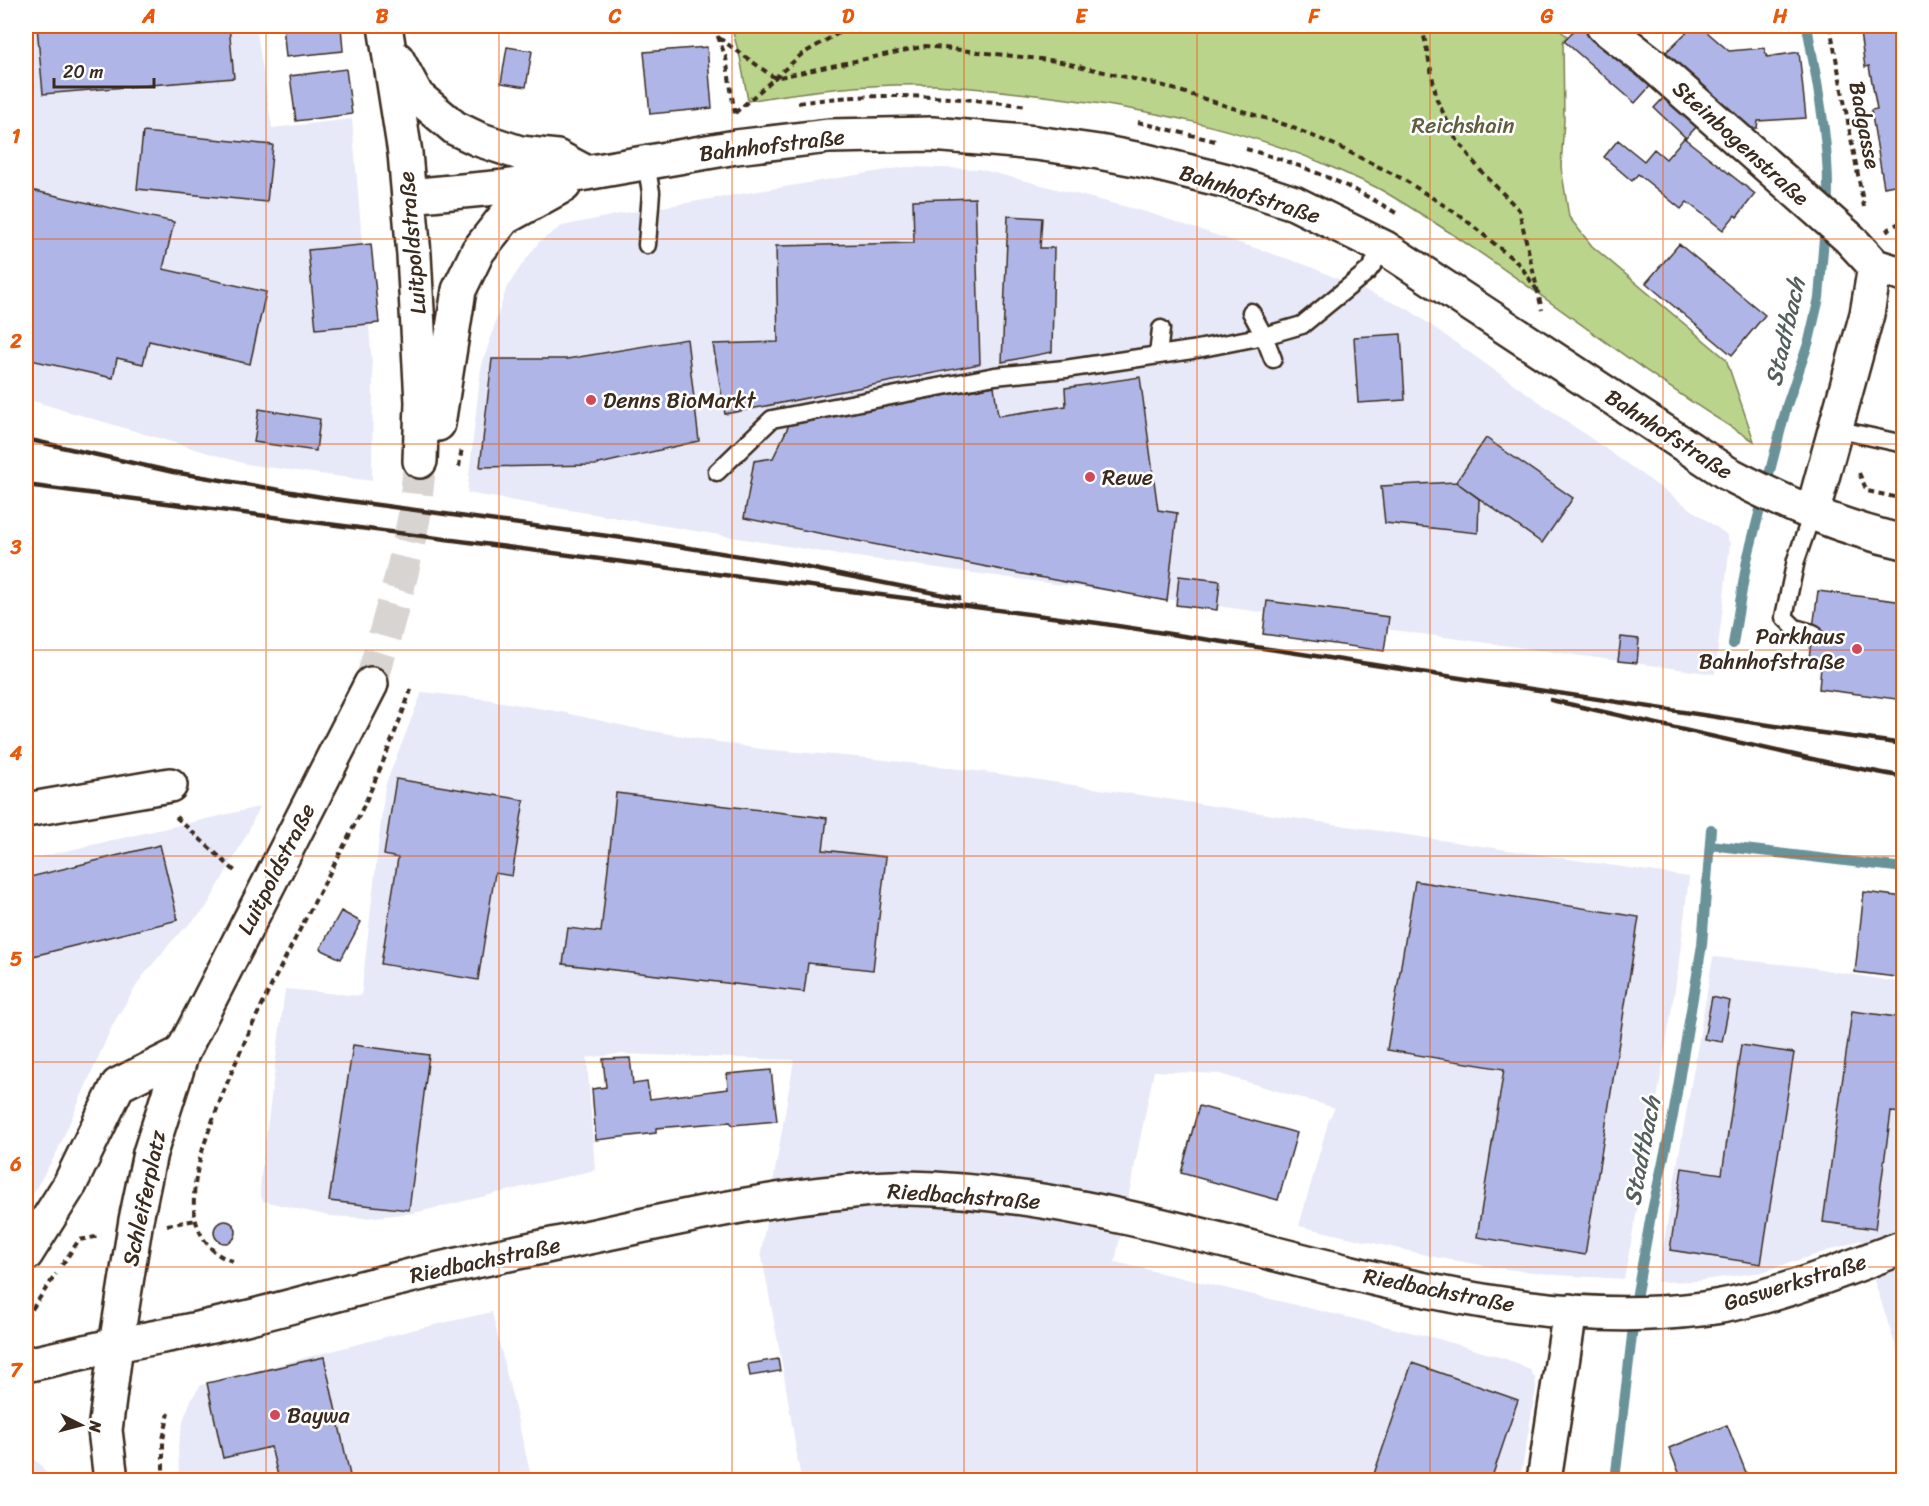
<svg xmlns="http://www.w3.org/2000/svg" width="1929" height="1506" font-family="Sriracha,sans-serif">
  <rect width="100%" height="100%" fill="#fff"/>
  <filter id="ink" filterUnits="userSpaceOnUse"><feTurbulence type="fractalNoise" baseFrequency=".0167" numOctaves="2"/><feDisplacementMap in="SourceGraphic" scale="12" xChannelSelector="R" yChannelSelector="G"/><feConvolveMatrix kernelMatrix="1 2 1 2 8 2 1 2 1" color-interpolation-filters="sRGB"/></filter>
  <g filter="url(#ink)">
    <!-- built -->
    <path fill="#e7e9f8" d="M26 26H256L272 128 352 119 373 376 372 481 246 464 26 399Z
      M905 167 979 169 1146 212 1306 265 1408 309 1726 534 1730 544 1715 674 835 554 467 493 481 368 506 289 521 266 540 241 562 226 625 213Z
      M422 692 485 699 561 712 634 728 761 749 868 758 992 773 1689 877 1678 970 1652 1131 1624 1279 1557 1275 1497 1268 1435 1257 1299 1226 1329 1119 1335 1108 1220 1074 1154 1071 1115 1262 1435 1338 1506 1359 1520 1365 1530 1370 1535 1378 1536 1388 1520 1480H801L783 1369 761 1252 794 1060 619 1054 587 1058 595 1170 414 1213 365 1218 329 1216 263 1201 260 1193 261 1175 285 989 361 996 385 786Z
      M259 807 248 832 206 908 173 940 142 977 113 1024 56 1154 26 1205V860Z
      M1713 957 1808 967 1903 983V1369L1861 1240 1762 1272 1696 1281 1657 1282Z
      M492 1312 532 1480H179L178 1445 184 1418 192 1398 201 1385 416 1329Z
      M26 1454 40 1464 51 1480H26Z"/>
    <!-- green -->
    <path fill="#bbd48b" stroke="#7b7f54" stroke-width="1.5" d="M731 26H1554L1567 36 1563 42 1564 120 1561 167 1569 217 1592 246 1726 359 1754 441C1626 365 1512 266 1383 191 1369 183 1353 177 1338 170 1245 128 1145 109 1045 96 1008 92 971 87 935 85 872 83 809 90 748 101L740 57Z"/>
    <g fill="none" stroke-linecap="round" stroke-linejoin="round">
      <!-- stream -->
      <path stroke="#6b9299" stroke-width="10" d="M1807 26C1817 82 1832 155 1827 211
        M1733 644 1747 560 1787 405 1809 341 1819 298 1825 226
        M1710 845 1904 868
        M1615 1480 1637 1293 1651 1215 1673 1116 1702 945 1711 829"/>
    </g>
    <!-- building -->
    <path fill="#afb6e7" stroke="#3b2a1e" stroke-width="1.5" d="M37 26H229L234 78 43 94Z
      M283 26H341L343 51 286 57Z
      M1578 26H1589L1653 83 1635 103 1564 41Z
      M1693 26H1700L1729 51 1764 48 1767 57 1799 52 1806 118 1758 121 1757 128H1750L1663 55Z
      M1859 26H1904V183L1884 187 1871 110 1877 109 1869 66 1865 67Z
      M507 47 532 51 526 87 501 83Z
      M707 47 712 108 650 114 644 52Z
      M346 69 352 114 296 121 290 76Z
      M1668 93 1700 123 1686 138 1654 108Z
      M143 132 273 145 267 202 137 189Z
      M1684 138 1755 194 1737 217 1735 215 1723 230 1687 202 1681 209 1638 174 1632 181 1604 157 1618 140 1644 161 1654 149 1666 159Z
      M26 189 174 222 163 269 266 292 250 364 149 341 143 364 117 358 113 378 26 359Z
      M975 198 980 364 725 414 713 344 778 342 776 246 914 243 913 200Z
      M1008 216 1042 218 1040 248H1054L1052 352 1002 362Z
      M371 244 379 323 316 329 308 250Z
      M1679 244 1765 315 1732 355 1646 283Z
      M1401 334 1405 400 1358 403 1354 337Z
      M687 339 699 441 595 465 480 467 492 359H567Z
      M1140 377 1158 510 1177 513 1167 601 1017 573 744 518 754 461 773 458 789 425 994 386 998 416 1066 406 1065 388Z
      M259 409 320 419 316 451 254 442Z
      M1486 438 1573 498 1542 543 1456 482Z
      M1456 482 1479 499 1478 533 1385 523 1381 486Z
      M1179 576 1220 581 1217 610 1176 605Z
      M1818 591 1904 602V700L1819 689 1821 666 1808 665Z
      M1267 601 1389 617 1384 651 1263 634Z
      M1621 637 1639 639 1637 663 1618 661Z
      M396 779 524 800 512 876 495 873 478 980 381 964 398 858 384 855Z
      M616 793 827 818 823 850 886 857 873 970 808 963 804 992 563 964 568 928 601 932Z
      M160 845 178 920 33 956 26 929V878Z
      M1415 881 1639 917 1585 1255 1477 1237 1504 1069 1387 1050Z
      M1864 892 1904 897V978L1855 972Z
      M341 911 361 922 341 959 320 949Z
      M1712 997 1730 1001 1722 1042 1704 1039Z
      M1852 1011 1904 1018V1113L1891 1112 1875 1229 1823 1222Z
      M353 1045 429 1055 409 1210 329 1201Z
      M1741 1045 1794 1053 1761 1264 1670 1250 1682 1168 1722 1174Z
      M630 1058 633 1084 647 1082 650 1099 728 1089 727 1074 771 1070 777 1121 733 1125 730 1122 656 1128V1133L596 1140 592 1089 606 1087 603 1059Z
      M1199 1106 1297 1133 1278 1200 1181 1173Z
      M214 1232a11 11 0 1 1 22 0a11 11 0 1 1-22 0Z
      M324 1357 351 1480H279L271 1447 223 1458 207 1383Z
      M778 1359 780 1371 750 1376 748 1364Z
      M1412 1363 1518 1400 1491 1480H1391L1374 1474Z
      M1727 1425 1749 1480H1682L1669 1448Z"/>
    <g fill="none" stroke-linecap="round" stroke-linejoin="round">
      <!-- secondary-tunnel -->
      <path stroke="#d8d4d2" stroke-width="33" stroke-dasharray="33 16" stroke-linecap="butt" d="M371 684 402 573 414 518 420 461"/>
      <defs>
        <path id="lane" d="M646 163 651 192 647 245
          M1251 312 1264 336 1273 359
          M1158 355 1161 329
          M1835 429 1904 444
          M717 472 772 419 995 376 1065 369 1192 350 1264 336 1302 325 1368 271 1385 248
          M1812 514 1796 560 1784 617 1795 628 1813 633"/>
        <path id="street" d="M1603 26 1653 65 1849 238 1875 266 1904 275
          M1812 514 1867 314 1875 266
          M26 810 170 785
          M116 1345C155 1337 194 1331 233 1321 289 1308 345 1291 402 1278 470 1261 539 1248 608 1233 686 1216 764 1199 843 1192 864 1190 886 1187 907 1188 1057 1191 1203 1237 1348 1272 1463 1301 1583 1324 1702 1309 1772 1300 1838 1271 1904 1247
          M1544 1480 1570 1311"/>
        <path id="secondary" d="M385 26 405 153 414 255 422 402 420 461
          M397 59 417 96 455 128 478 139 520 153 557 157 587 173
          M409 196 505 187 736 147 829 136 932 134 1036 143 1099 152 1146 161 1227 181 1294 203 1385 248 1727 473C1784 503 1841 528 1904 542
          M438 424 459 290 478 251 504 218 564 185
          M26 1254 70 1184 118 1085 182 1053
          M26 1365 116 1345
          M111 1480 105 1430 116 1345 136 1220 150 1153 182 1053 371 684"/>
      </defs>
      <!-- lane casing -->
      <use href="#lane" stroke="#3b2a1e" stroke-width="21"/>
      <!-- street casing -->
      <use href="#street" stroke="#3b2a1e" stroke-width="38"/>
      <!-- secondary casing -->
      <use href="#secondary" stroke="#3b2a1e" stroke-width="38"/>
      <!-- path -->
      <path stroke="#3b2a1e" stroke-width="4" stroke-dasharray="6 4.5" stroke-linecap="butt" d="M714 26 726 58 735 115
        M1422 26 1437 100 1455 137 1480 170 1519 210 1542 310
        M1830 26 1864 207
        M719 38 775 78 926 46 1057 61 1164 86 1286 125 1335 145 1403 179 1462 217 1520 265 1537 290
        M798 103C875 91 950 96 1027 106
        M735 113 802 54 851 26
        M1138 122 1215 141
        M1246 149C1298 163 1349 184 1396 213
        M1886 231 1904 220
        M459 467 462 447
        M1859 473 1867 491 1904 499
        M176 817 237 873
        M167 1225 196 1220
        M233 1261C211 1256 196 1233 194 1210 192 1171 208 1132 222 1096 257 1006 304 923 348 838 373 789 393 739 412 687
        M62 1265 79 1240 101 1236
        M26 1318 56 1274
        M163 1480V1439L169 1413"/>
      <!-- lane -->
      <use href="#lane" stroke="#fff" stroke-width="16"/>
      <!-- street -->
      <use href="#street" stroke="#fff" stroke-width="33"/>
      <!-- secondary -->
      <use href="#secondary" stroke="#fff" stroke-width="33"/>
      <!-- rail -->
      <path stroke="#3b2a1e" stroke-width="4.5" d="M26 439 173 472 334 499 652 542 784 563 959 598
        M26 485 1098 623 1815 732 1904 744
        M1551 700 1830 763 1904 777"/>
    </g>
  </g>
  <!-- grid -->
  <path fill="none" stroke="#e8590c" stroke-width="1.5" stroke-opacity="0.55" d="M266 26V1480M499 26V1480M732 26V1480M964 26V1480M1197 26V1480M1430 26V1480M1663 26V1480M26 239H1904M26 444H1904M26 650H1904M26 856H1904M26 1062H1904M26 1267H1904"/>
  <!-- markers -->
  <g fill="#d1495b" stroke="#fff" stroke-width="2">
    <circle cx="591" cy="400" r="6"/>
    <circle cx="1090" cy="477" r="6"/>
    <circle cx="1857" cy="649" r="6"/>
    <circle cx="275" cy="1415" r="6"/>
  </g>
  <g text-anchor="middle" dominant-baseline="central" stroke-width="5" stroke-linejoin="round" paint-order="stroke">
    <!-- park labels -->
    <g font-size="22" fill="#615d3f" stroke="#fff">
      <text x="1463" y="125">Reichshain</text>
    </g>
    <!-- street labels -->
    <g font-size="22" fill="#3b2a1e" stroke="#fff">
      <text transform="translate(1865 125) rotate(79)">Badgasse</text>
      <text transform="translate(1741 143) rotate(42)">Steinbogenstraße</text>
      <text transform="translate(772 145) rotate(-7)">Bahnhofstraße</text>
      <text transform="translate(1250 194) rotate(18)">Bahnhofstraße</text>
      <text transform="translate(412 243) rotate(-95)">Luitpoldstraße</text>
      <text transform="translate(1669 434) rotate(33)">Bahnhofstraße</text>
      <text transform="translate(276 869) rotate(-63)">Luitpoldstraße</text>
      <text transform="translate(964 1196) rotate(4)">Riedbachstraße</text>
      <text transform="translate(144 1198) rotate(-78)">Schleiferplatz</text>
      <text transform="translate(485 1260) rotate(-12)">Riedbachstraße</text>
      <text transform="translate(1795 1282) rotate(-17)">Gaswerkstraße</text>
      <text transform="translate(1439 1290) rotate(11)">Riedbachstraße</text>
    </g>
    <!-- poi labels -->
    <g font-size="22" fill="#3b2a1e" stroke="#fff" text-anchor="start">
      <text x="603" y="400">Denns BioMarkt</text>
      <text x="1102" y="477">Rewe</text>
      <text x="1845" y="636" text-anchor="end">Parkhaus<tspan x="1845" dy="25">Bahnhofstraße</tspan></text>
      <text x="287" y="1415">Baywa</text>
    </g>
    <!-- water labels -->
    <g font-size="24" font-style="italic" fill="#535e5c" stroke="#fff">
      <text transform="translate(1785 332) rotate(-77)">Stadtbach</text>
      <text transform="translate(1642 1151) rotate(-79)">Stadtbach</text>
    </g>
  </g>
  <!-- margin -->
  <rect width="1929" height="1506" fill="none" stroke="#fff" stroke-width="66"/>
  <!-- north arrow -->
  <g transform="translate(81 1425) rotate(96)" stroke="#ffffff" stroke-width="4.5" paint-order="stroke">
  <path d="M0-4.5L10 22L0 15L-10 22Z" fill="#3b2a1e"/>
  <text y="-9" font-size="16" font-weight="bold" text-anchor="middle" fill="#3b2a1e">N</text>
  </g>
  <!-- scale -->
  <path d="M54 78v9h100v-9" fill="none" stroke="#3b2a1e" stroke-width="3"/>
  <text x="63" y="78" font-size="18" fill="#3b2a1e" stroke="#ffffff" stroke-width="4.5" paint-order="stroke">20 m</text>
  <rect x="33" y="33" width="1863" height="1440" fill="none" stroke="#e8590c" stroke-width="2"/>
  <g font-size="20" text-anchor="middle" font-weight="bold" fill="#e8590c">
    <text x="149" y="23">A</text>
    <text x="382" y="23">B</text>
    <text x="615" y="23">C</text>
    <text x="848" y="23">D</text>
    <text x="1081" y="23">E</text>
    <text x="1314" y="23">F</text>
    <text x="1547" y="23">G</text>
    <text x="1780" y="23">H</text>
    <text x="16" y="143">1</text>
    <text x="16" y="348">2</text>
    <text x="16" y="554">3</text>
    <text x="16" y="760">4</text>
    <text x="16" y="966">5</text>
    <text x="16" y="1171">6</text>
    <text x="16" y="1377">7</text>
  </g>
</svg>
